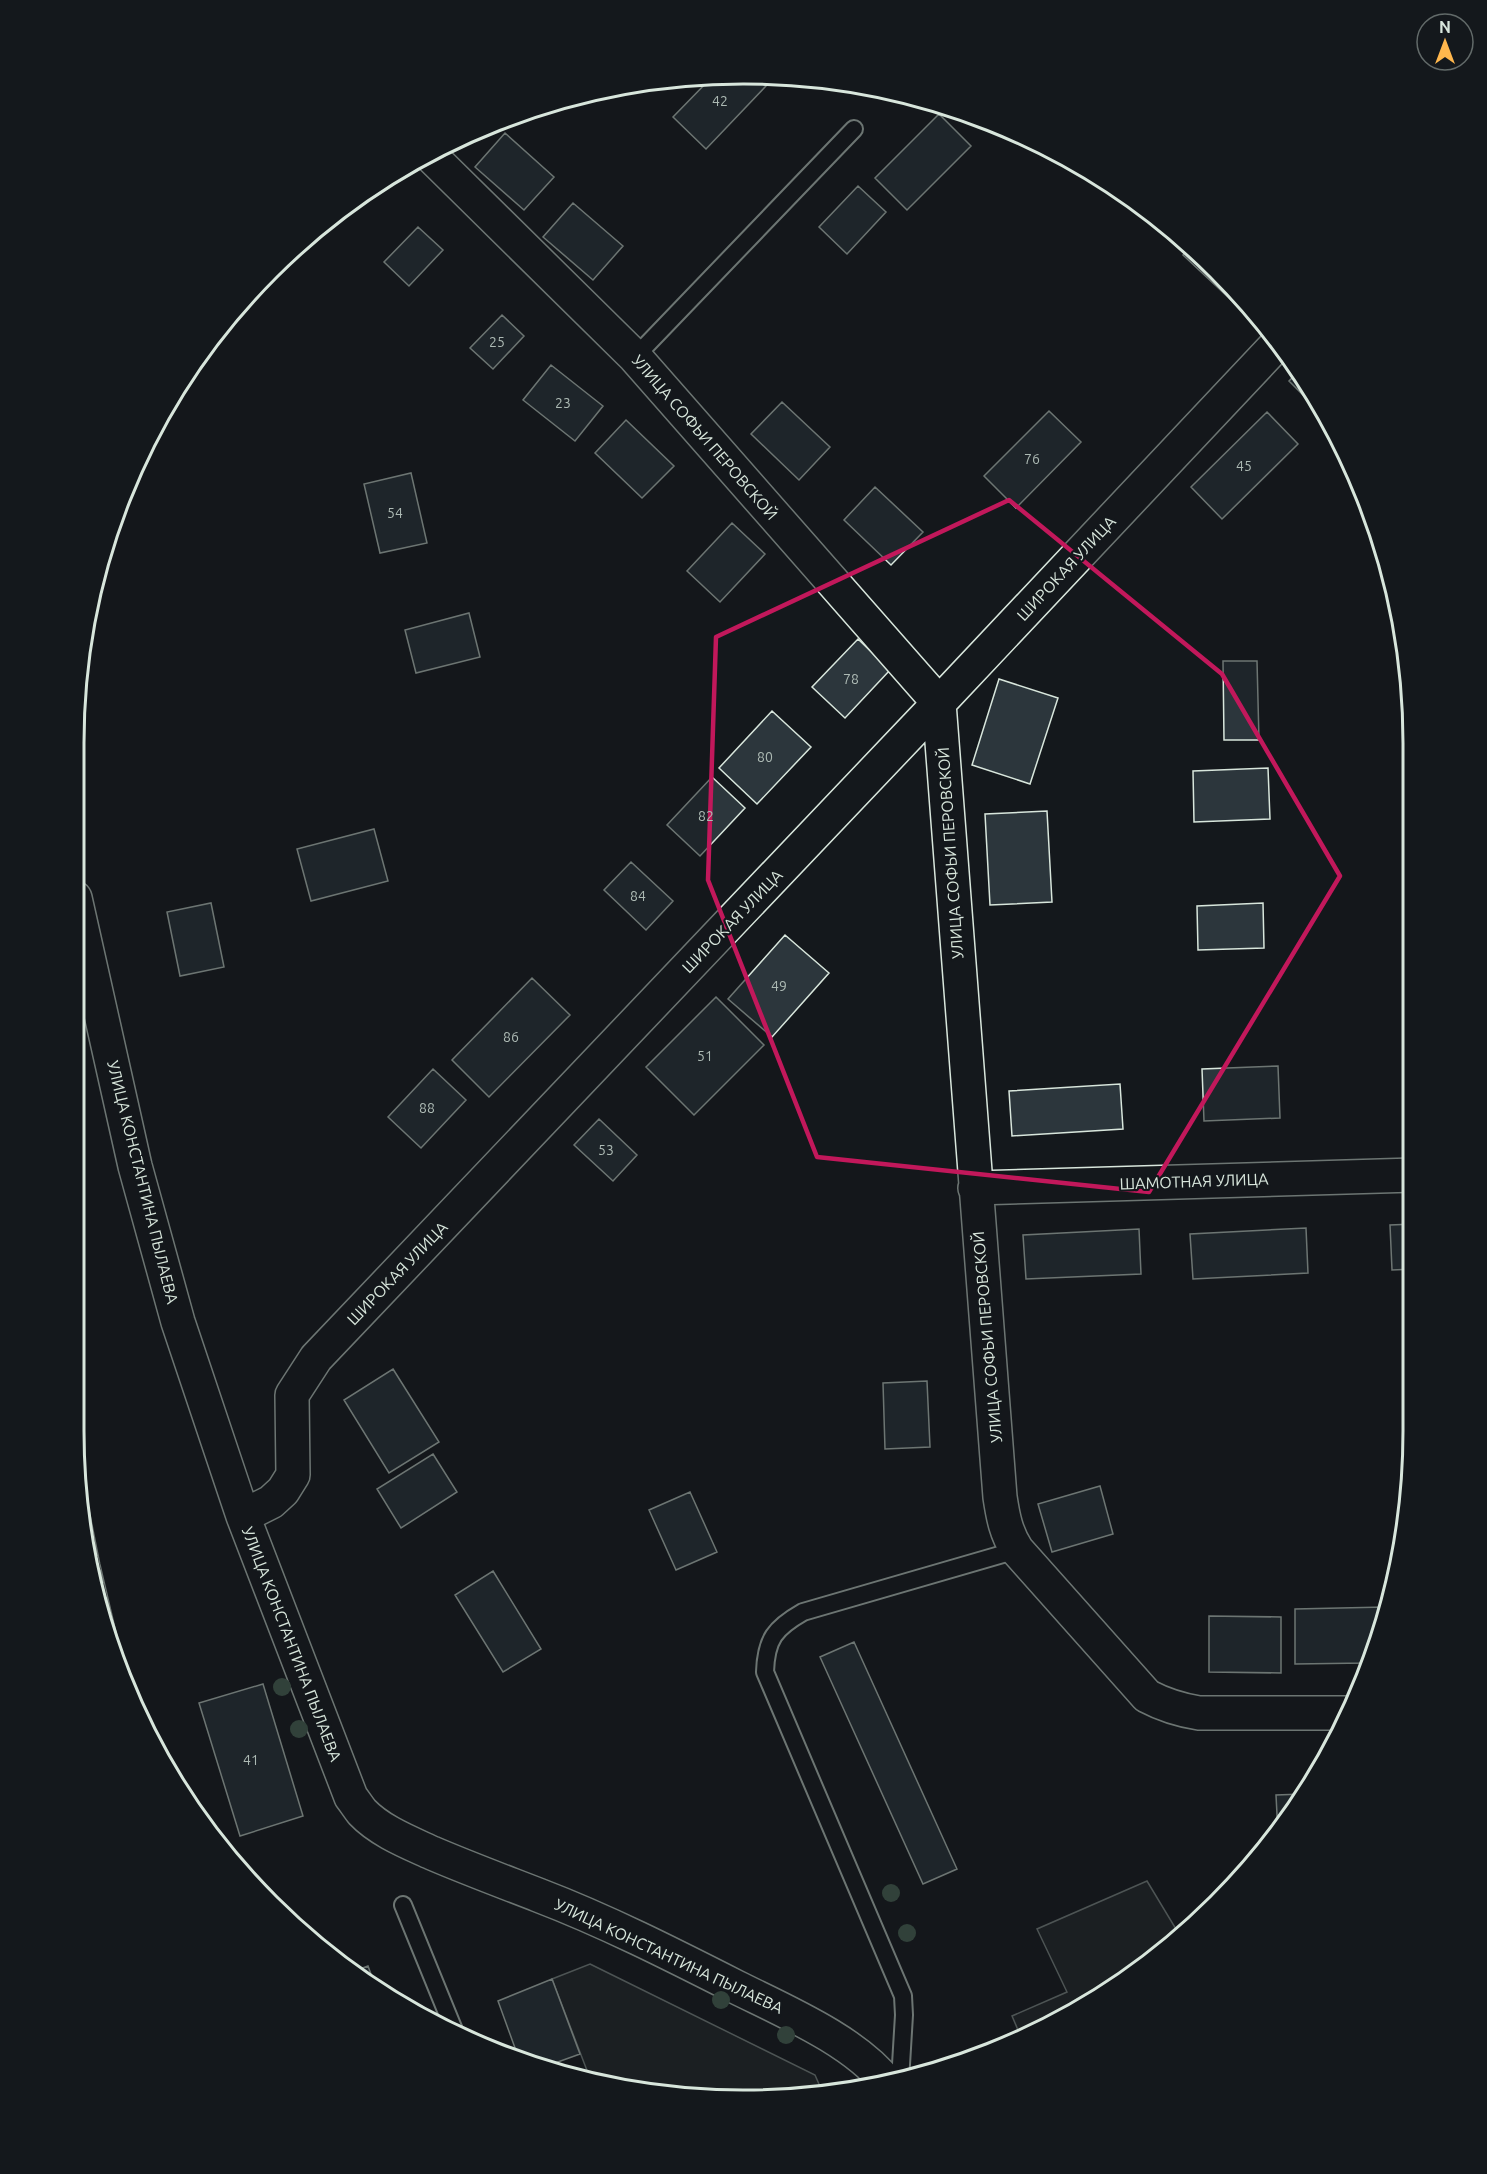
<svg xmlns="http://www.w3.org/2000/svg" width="1487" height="2174" font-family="Ubuntu,sans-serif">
  <rect width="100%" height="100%" fill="#14181c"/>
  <!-- parking -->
  <path fill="#24282b" stroke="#939e99" stroke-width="1.5" d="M1147 1881 1179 1934 1078 2011 1021 2037 1012 2016 1067 1992 1037 1929Z
    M590 1964 815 2075 822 2091 699 2099 677 2096 674 2091 664 2094 612 2088 591 2081 552 1979Z"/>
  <!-- building -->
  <path fill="#2c363c" stroke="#d8e6dc" stroke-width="1.5" d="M743 74 755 75 766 86 706 149 673 117 712 77Z
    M939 114 971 146 907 210 875 178Z
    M505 133 554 177 524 210 475 167Z
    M858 186 886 212 847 254 819 227Z
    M365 192 329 230 324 225Z
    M573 203 623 246 593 280 543 237Z
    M418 227 443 250 409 286 384 262Z
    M1190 248 1217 269 1237 294 1231 300 1183 255Z
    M502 315 524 336 493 369 470 348Z
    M551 365 603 406 575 441 523 400Z
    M1300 370V371L1325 417 1289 381Z
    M782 402 830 447 799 480 751 434Z
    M1049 411 1081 442 1016 508 984 476Z
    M1267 412 1298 444 1222 519 1191 487Z
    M626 420 674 466 642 498 595 453Z
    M411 473 427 543 380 553 364 484Z
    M875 487 923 532 891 565 844 520Z
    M732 523 765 554 720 602 687 571Z
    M469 613 480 657 416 673 405 630Z
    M858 639 890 670 845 718 812 687Z
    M1223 661H1257L1259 740H1224Z
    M999 679 1058 698 1030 784 972 765Z
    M772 711 811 747 757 804 719 768Z
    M1268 768 1270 819 1194 822 1193 771Z
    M712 777 745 808 700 856 667 825Z
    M1047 811 1052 902 990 905 985 814Z
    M374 829 388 881 311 901 297 849Z
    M631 862 673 901 646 930 604 890Z
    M211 903 224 967 180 976 167 912Z
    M1263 903 1264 948 1198 950 1197 906Z
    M785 935 829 973 772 1037 728 999Z
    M532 978 570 1015 489 1097 452 1060Z
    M716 997 764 1045 694 1115 646 1067Z
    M1278 1066 1280 1118 1204 1121 1202 1069Z
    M433 1069 466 1100 421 1148 388 1117Z
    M1120 1084 1123 1129 1012 1136 1009 1091Z
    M599 1119 637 1155 613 1181 574 1145Z
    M1414 1224V1269L1392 1270 1390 1225Z
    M1306 1228 1308 1273 1193 1279 1190 1234Z
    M1139 1229 1141 1274 1026 1279 1023 1235Z
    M393 1369 439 1442 389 1473 344 1400Z
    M927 1381 930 1447 885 1449 883 1383Z
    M433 1454 457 1492 401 1528 377 1489Z
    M1100 1486 1113 1534 1052 1552 1038 1504Z
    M690 1492 717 1552 676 1570 649 1510Z
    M493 1571 541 1649 503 1672 455 1595Z
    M1385 1607 1366 1663 1295 1664V1609Z
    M1209 1616 1281 1617V1673L1209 1672Z
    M854 1642 957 1869 923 1884 820 1657Z
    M263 1684 303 1816 240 1836 199 1703Z
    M1303 1794 1278 1834 1276 1795Z
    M368 1966 375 1985 352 1972Z
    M552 1979 580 2054 544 2067 519 2059 498 2001Z"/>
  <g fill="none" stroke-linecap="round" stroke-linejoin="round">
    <defs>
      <path id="service" d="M635 357 854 129
        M403 1905 454 2030
        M900 2081 904 2015 903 1996 765 1672C766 1639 775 1628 803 1612L1017 1550"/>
      <path id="minor" d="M430 155 635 357 939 703 1000 1497C1003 1517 1006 1533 1017 1550L1147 1696C1164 1705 1180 1710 1199 1713H1349
        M75 898 135 1166 178 1322 243 1516 351 1797C355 1802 358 1807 362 1812 380 1831 408 1842 432 1853 467 1868 502 1881 538 1895 606 1921 671 1954 736 1987 784 2011 855 2041 888 2084
        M975 1188 1414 1175
        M243 1516 271 1502 283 1491 293 1475 292 1395 316 1358 939 703 1278 343"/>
    </defs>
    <!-- service casing -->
    <use href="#service" stroke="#d8e6dc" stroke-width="20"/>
    <!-- minor casing -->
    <use href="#minor" stroke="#d8e6dc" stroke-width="36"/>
    <!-- service -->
    <use href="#service" stroke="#14181c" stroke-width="16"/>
    <!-- minor -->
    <use href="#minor" stroke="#14181c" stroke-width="33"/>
    <defs>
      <path id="rail" d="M79 1474 97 1564 123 1674"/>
    </defs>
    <!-- rail casing -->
    <use href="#rail" stroke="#d8e6dc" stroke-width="7"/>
    <!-- rail -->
    <use href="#rail" stroke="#14181c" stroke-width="4.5" stroke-dasharray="14" stroke-linecap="butt"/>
  </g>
  <!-- trees -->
  <g fill="#55745f">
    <circle cx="282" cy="1687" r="9"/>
    <circle cx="299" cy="1729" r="9"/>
    <circle cx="891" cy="1893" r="9"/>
    <circle cx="907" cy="1933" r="9"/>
    <circle cx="721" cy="2000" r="9"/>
    <circle cx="786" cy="2035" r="9"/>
  </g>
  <!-- marked area -->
  <path d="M0 0H1487V2174H0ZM1009 500 1222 674 1340 876 1149 1192 817 1157 708 880 716 637Z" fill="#14181c" fill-opacity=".55" fill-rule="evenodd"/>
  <path fill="none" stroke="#c2185b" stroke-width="4.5" stroke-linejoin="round" d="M1009 500 1222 674 1340 876 1149 1192 817 1157 708 880 716 637Z"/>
  <g text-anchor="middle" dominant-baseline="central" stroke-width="4.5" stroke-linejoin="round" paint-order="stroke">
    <!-- number labels -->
    <g font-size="14" fill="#adbab4">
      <text x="720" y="101">42</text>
      <text x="497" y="342">25</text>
      <text x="563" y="403">23</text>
      <text x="1032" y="459">76</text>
      <text x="1244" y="466">45</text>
      <text x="395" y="513">54</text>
      <text x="851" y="679">78</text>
      <text x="765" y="757">80</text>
      <text x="706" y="816">82</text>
      <text x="638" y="896">84</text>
      <text x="779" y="986">49</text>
      <text x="511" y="1037">86</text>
      <text x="705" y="1056">51</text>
      <text x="427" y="1108">88</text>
      <text x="606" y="1150">53</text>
      <text x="251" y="1760">41</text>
    </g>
    <!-- street labels -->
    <g font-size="16" fill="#d8e6dc" stroke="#14181c">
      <text transform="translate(705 437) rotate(49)">УЛИЦА СОФЬИ ПЕРОВСКОЙ</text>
      <text transform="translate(1066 568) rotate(-47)">ШИРОКАЯ УЛИЦА</text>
      <text transform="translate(950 853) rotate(-94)">УЛИЦА СОФЬИ ПЕРОВСКОЙ</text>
      <text transform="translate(732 921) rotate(-46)">ШИРОКАЯ УЛИЦА</text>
      <text transform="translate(1194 1181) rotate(-2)">ШАМОТНАЯ УЛИЦА</text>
      <text transform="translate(143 1182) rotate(76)">УЛИЦА КОНСТАНТИНА ПЫЛАЕВА</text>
      <text transform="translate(397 1273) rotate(-46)">ШИРОКАЯ УЛИЦА</text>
      <text transform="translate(987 1337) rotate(-95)">УЛИЦА СОФЬИ ПЕРОВСКОЙ</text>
      <text transform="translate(292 1644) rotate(69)">УЛИЦА КОНСТАНТИНА ПЫЛАЕВА</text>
      <text transform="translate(669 1956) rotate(25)">УЛИЦА КОНСТАНТИНА ПЫЛАЕВА</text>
    </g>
  </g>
  <!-- crop -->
  <path d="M0 0H1487V2174H0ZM743 84H744A659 659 0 0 1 1403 743V1431A659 659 0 0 1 744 2090H743A659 659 0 0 1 84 1431V743A659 659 0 0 1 743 84Z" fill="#14181c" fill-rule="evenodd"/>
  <path fill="none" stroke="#d8e6dc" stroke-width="3" d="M743 84H744A659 659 0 0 1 1403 743V1431A659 659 0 0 1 744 2090H743A659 659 0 0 1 84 1431V743A659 659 0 0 1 743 84Z"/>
  <!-- north arrow -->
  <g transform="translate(1445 42)"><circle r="28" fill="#14181c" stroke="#626a69" stroke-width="1.5"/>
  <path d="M0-4.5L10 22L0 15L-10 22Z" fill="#ffb74d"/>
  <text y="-9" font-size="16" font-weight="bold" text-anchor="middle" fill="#d8e6dc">N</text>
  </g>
</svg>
